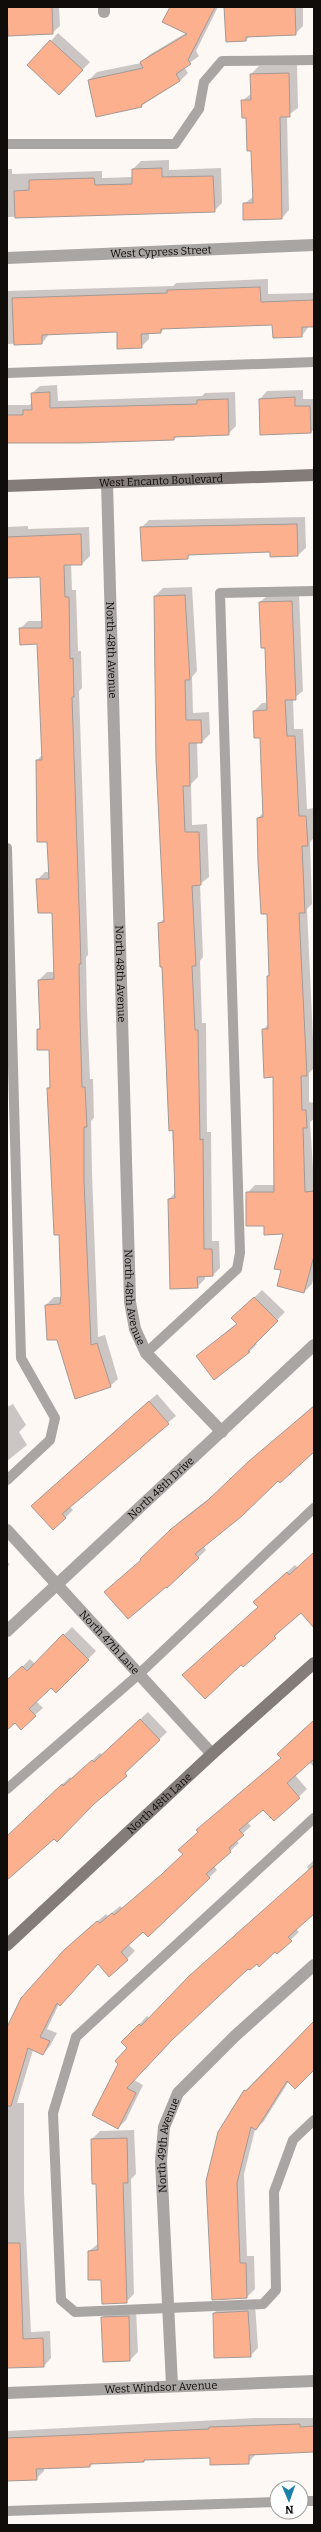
<svg xmlns="http://www.w3.org/2000/svg" width="321" height="2532" font-family="Bitter,serif">
  <rect width="100%" height="100%" fill="#fef8f5"/>
  <!-- shadow -->
  <path fill="#0003" d="M8 7H59L60 26 52 33Z
    M171 7H218L196 51 199 56 184 67 188 73 180 81 141 106 89 80 97 72 141 63 149 55 186 33Z
    M225 7H303V26L295 34 250 36 246 40Z
    M58 33 90 62 67 86 51 41Z
    M297 65 298 108 287 116 289 210 282 218 244 204 254 196 252 150 242 101 252 93 251 74 259 66Z
    M169 160V170L221 168 222 203 214 211 7 217V169H12V174L102 171V178L133 177V169L141 161Z
    M268 279V294L314 293V326H309L302 336 273 324 164 328 161 332H149V339L141 347 118 331 50 333 42 343 7 344V291L173 286 176 283Z
    M57 385 58 401 202 396 205 393 235 392 236 426 228 434 177 436 174 439 7 442V405H29L33 403 32 393 40 386Z
    M303 390V399H314V429L311 432 261 434 260 399 267 391Z
    M305 517 306 548 298 555 271 556V551L191 554 187 558 141 528 149 520Z
    M28 526V529L89 527 90 556 82 564H71L72 590H76L78 651H81L82 688 79 691 88 955 86 957 87 1010 90 1079H93L94 1118 91 1121 92 1172 98 1337 105 1335 118 1379 110 1386 46 1305 54 1297H62L60 1234 48 1088 51 1086 50 1049 38 1030 41 1027 39 980 47 972H55L52 912 37 880 45 872H50L48 841 37 760 43 754 38 643 20 629 28 621H42L41 576 7 577V527Z
    M192 587 197 671 192 677 193 713 209 712 210 734 202 742H197L198 777 191 784 192 825 207 824 209 877 200 884 203 957 200 961 202 1023H206L207 1132H211L212 1241H219L220 1268 213 1275 205 1276V1279L197 1287 169 1199 176 1192 159 923 165 918 155 596 163 588Z
    M299 594 303 691 293 699 294 729H303L307 809 314 808V838L310 842 312 904 307 909 314 1060V1068L309 1073V1102L314 1103V1119L310 1122 314 1184V1276L312 1284 304 1292 282 1270 284 1233 264 1225 247 1193 255 1185H275L274 1076 263 1030 269 1023 268 976 270 974 268 913 258 818 264 812 261 737 254 711 262 703H268L266 647 260 602 268 595Z
    M262 1290 285 1312 255 1342 257 1344 249 1352 197 1356 237 1323 233 1318Z
    M157 1394 176 1416 70 1507 73 1510 65 1518 40 1498Z
    M13 1404 26 1425 19 1432 27 1445 7 1461V1407Z
    M314 1405V1450L203 1546 206 1550 198 1558 142 1560 180 1521 216 1493Z
    M314 1554V1620L301 1612 243 1666 262 1594 295 1565 298 1568Z
    M7 1562 10 1564 7 1567Z
    M72 1627 96 1651 56 1692 51 1687 36 1701 43 1708 35 1715 15 1721 7 1728V1682L30 1659 35 1664Z
    M148 1712 167 1732 57 1840 54 1838 7 1879V1837L70 1777 72 1779 100 1753 103 1755Z
    M314 1720V1767L309 1762 295 1775 307 1789 274 1820 263 1808 247 1822 251 1826 236 1840 239 1843 214 1866 217 1870 148 1935 144 1930 128 1944 135 1951 127 1959 98 1963 59 2004 47 2029 57 2033 50 2046 43 2054 33 2050 17 2103H24V2193L31 2332 50 2331 51 2358 44 2366 7 2367V2030L73 1942 106 1914 108 1916 120 1906 122 1908 172 1867 184 1854 199 1831 198 1830 281 1758Z
    M314 1860V1913L296 1929 299 1932 277 1953 275 1951 248 1967 204 2007 134 2080 143 2085 126 2120 118 2128 129 2048 123 2042 147 2016 150 2019 309 1870 307 1867Z
    M314 2021V2067L289 2081 264 2121 255 2130 244 2174 247 2256H254L255 2289 247 2297 213 2299 245 2091Z
    M134 2130 136 2174 131 2179 134 2294 126 2302 102 2279 89 2251 99 2243 97 2183 92 2139 100 2131Z
    M255 2304 258 2348 250 2356 214 2313 222 2305Z
    M136 2309 138 2352 130 2360 104 2361 102 2318 110 2310Z
    M256 2418H314V2452L256 2454 248 2463 211 2457 146 2459 143 2462 93 2463 90 2466 44 2468V2471L36 2479 7 2480V2431Z"/>
  <!-- building -->
  <path fill="#fdb08e" stroke="#a39995" d="M7 7H52L53 34 8 36Z
    M170 7H215L188 60 191 64 176 74 180 81 141 105 142 107 96 117 88 80 143 68 140 62 187 34 162 22Z
    M224 7H295L296 35 246 37V41L226 42Z
    M50 40 83 70 59 95 27 65Z
    M289 73 290 117H280L282 219 243 220V203H253L251 151H247L246 118H242L241 100H251L250 74Z
    M162 168V177L213 176 215 212 15 218 14 191 29 190V180L94 178 95 185 132 184V169Z
    M260 287 261 302 314 300V327H302V337L273 338 272 325 161 329V333L141 334 142 348 117 349V332L42 335V344L14 345 12 298 167 293V290Z
    M50 392V408L197 404V400L228 399 229 435 174 437V440L78 443H7V415H23V410H32L31 393Z
    M295 397V406H310L311 433 260 435 259 399Z
    M297 524 298 556 270 557V552L188 555V559L142 561 140 527Z
    M81 534 82 565H64L65 597H69L70 659 73 658 74 697H72L81 964H79L80 1019 82 1087H85L87 1127H84V1181L91 1345 97 1343 111 1387 75 1399 57 1340H47L45 1305 60 1304 61 1295 59 1235H54L47 1088H50L49 1050H37V1029H40L38 980 54 979 52 913H38L36 879H49L47 842H37L36 760H42L37 644 20 645 19 628H42L40 577 7 578V537Z
    M185 595 190 680H185L186 720H201L202 743H189L190 786H183L185 832H199L201 885 192 886 196 966H192L195 1030H198L200 1140 203 1139 204 1249H212L213 1276 197 1277 198 1288 170 1289 168 1199 175 1198 173 1130 169 1131 162 967H160L158 923 164 922 156 760 154 596Z
    M292 601 296 700H285L287 736H295L299 816H306L308 846H302L305 913H299L307 1076H301L302 1110H306L307 1128H303L305 1192 314 1191V1256L304 1293 277 1286 281 1270 274 1269 283 1234 264 1235V1226H246V1192H274L273 1077 264 1078 262 1029H268L267 976H269L267 914H261L258 862 257 818 263 817 260 738H254L253 711 267 710 265 648H261L259 602Z
    M254 1297 278 1321 248 1351 250 1352 214 1380 196 1356 237 1324 231 1318Z
    M149 1401 169 1424 62 1514 66 1518 53 1530 31 1506Z
    M314 1406V1452L280 1483 278 1481 242 1516 195 1554 199 1558 167 1588 166 1587 128 1619 104 1592 141 1560 140 1559 171 1529 207 1501 249 1461Z
    M314 1552V1628L301 1613 274 1636 276 1638 243 1667 241 1665 205 1699 182 1675 258 1607 253 1602 287 1572 289 1575Z
    M63 1634 89 1660 56 1693 51 1688 29 1709 36 1716 21 1730 15 1723 7 1730V1680L22 1666 27 1671Z
    M140 1719 160 1740 125 1773 127 1776 94 1804 57 1842 54 1839 7 1880V1836L62 1784 63 1786 92 1760 94 1762Z
    M314 1720V1759L287 1783 300 1798 274 1821 263 1810 239 1830 244 1835 229 1848 231 1852 206 1874 210 1878 148 1937 143 1932 121 1952 128 1960 109 1977 98 1964 60 2006 57 2003 40 2037 50 2041 43 2055 28 2048 11 2106H7V2027L21 1998 64 1950 97 1921 100 1923 112 1913 114 1915 162 1874 183 1854 178 1850 198 1832 196 1830 281 1758 277 1754Z
    M314 1865V1914L288 1937 292 1941 277 1954 275 1952 259 1967 257 1964 250 1970 248 1969 172 2040 127 2088 136 2093 118 2129 92 2115 118 2064 115 2061 127 2048 121 2042 139 2024 141 2026 189 1976Z
    M314 2021V2070L295 2089 287 2081 256 2130 251 2127 237 2183 240 2263H246L247 2298 212 2300 206 2181 218 2132 244 2090 246 2091Z
    M127 2138 128 2183H123L127 2303 102 2304 101 2280H88V2251L98 2250 96 2184H92L91 2139Z
    M7 2243H20L23 2339 43 2338 44 2367 7 2368Z
    M248 2311 251 2357 214 2358 213 2313Z
    M129 2316 130 2361 103 2362 101 2317Z
    M300 2424V2427L314 2426V2452L249 2455V2464L210 2465V2458L144 2460V2462L90 2464V2467L36 2469 37 2480 7 2481V2438L209 2429V2427Z"/>
  <g fill="none" stroke-linecap="round" stroke-linejoin="round">
    <!-- lane -->
    <path stroke="#a9a5a3" stroke-width="10" d="M7 144H175L199 109 204 82 222 61 314 60
      M7 373 314 362
      M7 848 21 1358 55 1418 50 1440 7 1480
      M146 1353 237 1269 240 1253 220 593 314 591
      M7 1789 138 1675 314 1508
      M314 1818 76 2037 53 2113 61 2300 75 2312 263 2304 276 2290 274 2192 293 2140 314 2120
      M301 2501H314
      M7 2511 277 2502"/>
    <!-- street -->
    <g stroke="#a9a5a3" stroke-width="12">
      <path d="M104 7V12"/>
      <path id="s1" d="M7 258 314 245"/>
      <path id="s2" d="M107 483 130 1302 135 1329 146 1353 222 1432"/>
      <path id="s3" d="M7 1530 212 1754"/>
      <path id="s4" d="M7 1631 314 1345"/>
      <path id="s5" d="M172 2385 161 2161 164 2127 178 2093 235 2036 314 1965"/>
      <path id="s6" d="M7 2393 314 2381"/>
    </g>
    <!-- secondary -->
    <g stroke="#837c79" stroke-width="12">
      <path id="s7" d="M7 486 314 475"/>
      <path id="s8" d="M7 1945 212 1754 314 1663"/>
    </g>
  </g>
  <g text-anchor="middle" dominant-baseline="central" stroke-width="3" stroke-linejoin="round" paint-order="stroke">
    <!-- street labels -->
    <g font-size="11" fill="#0f0c0a" stroke="#fff">
      <text stroke="none"><textPath href="#s1" startOffset="154">West Cypress Street</textPath></text>
      <text stroke="none"><textPath href="#s7" startOffset="154">West Encanto Boulevard</textPath></text>
      <text stroke="none"><textPath href="#s2" startOffset="167">North 48th Avenue</textPath></text>
      <text stroke="none"><textPath href="#s2" startOffset="491">North 48th Avenue</textPath></text>
      <text stroke="none"><textPath href="#s2" startOffset="815">North 48th Avenue</textPath></text>
      <text stroke="none"><textPath href="#s4" startOffset="210">North 48th Drive</textPath></text>
      <text stroke="none"><textPath href="#s3" startOffset="152">North 47th Lane</textPath></text>
      <text stroke="none"><textPath href="#s8" startOffset="208">North 48th Lane</textPath></text>
      <text stroke="none"><textPath href="#s5" startOffset="241">North 49th Avenue</textPath></text>
      <text stroke="none"><textPath href="#s6" startOffset="154">West Windsor Avenue</textPath></text>
    </g>
  </g>
  <!-- border -->
  <rect width="321" height="2532" fill="none" stroke="#0f0c0a" stroke-width="16"/>
  <!-- north arrow -->
  <g transform="translate(289 2500) rotate(178)"><circle r="19" fill="#ffffff" stroke="#9f9e9d"/>
  <path d="M0-3L7 15L0 10L-7 15Z" fill="#1c80ab"/>
  <text y="-6" font-size="11" font-weight="bold" text-anchor="middle" fill="#0f0c0a">N</text>
  </g>
</svg>
